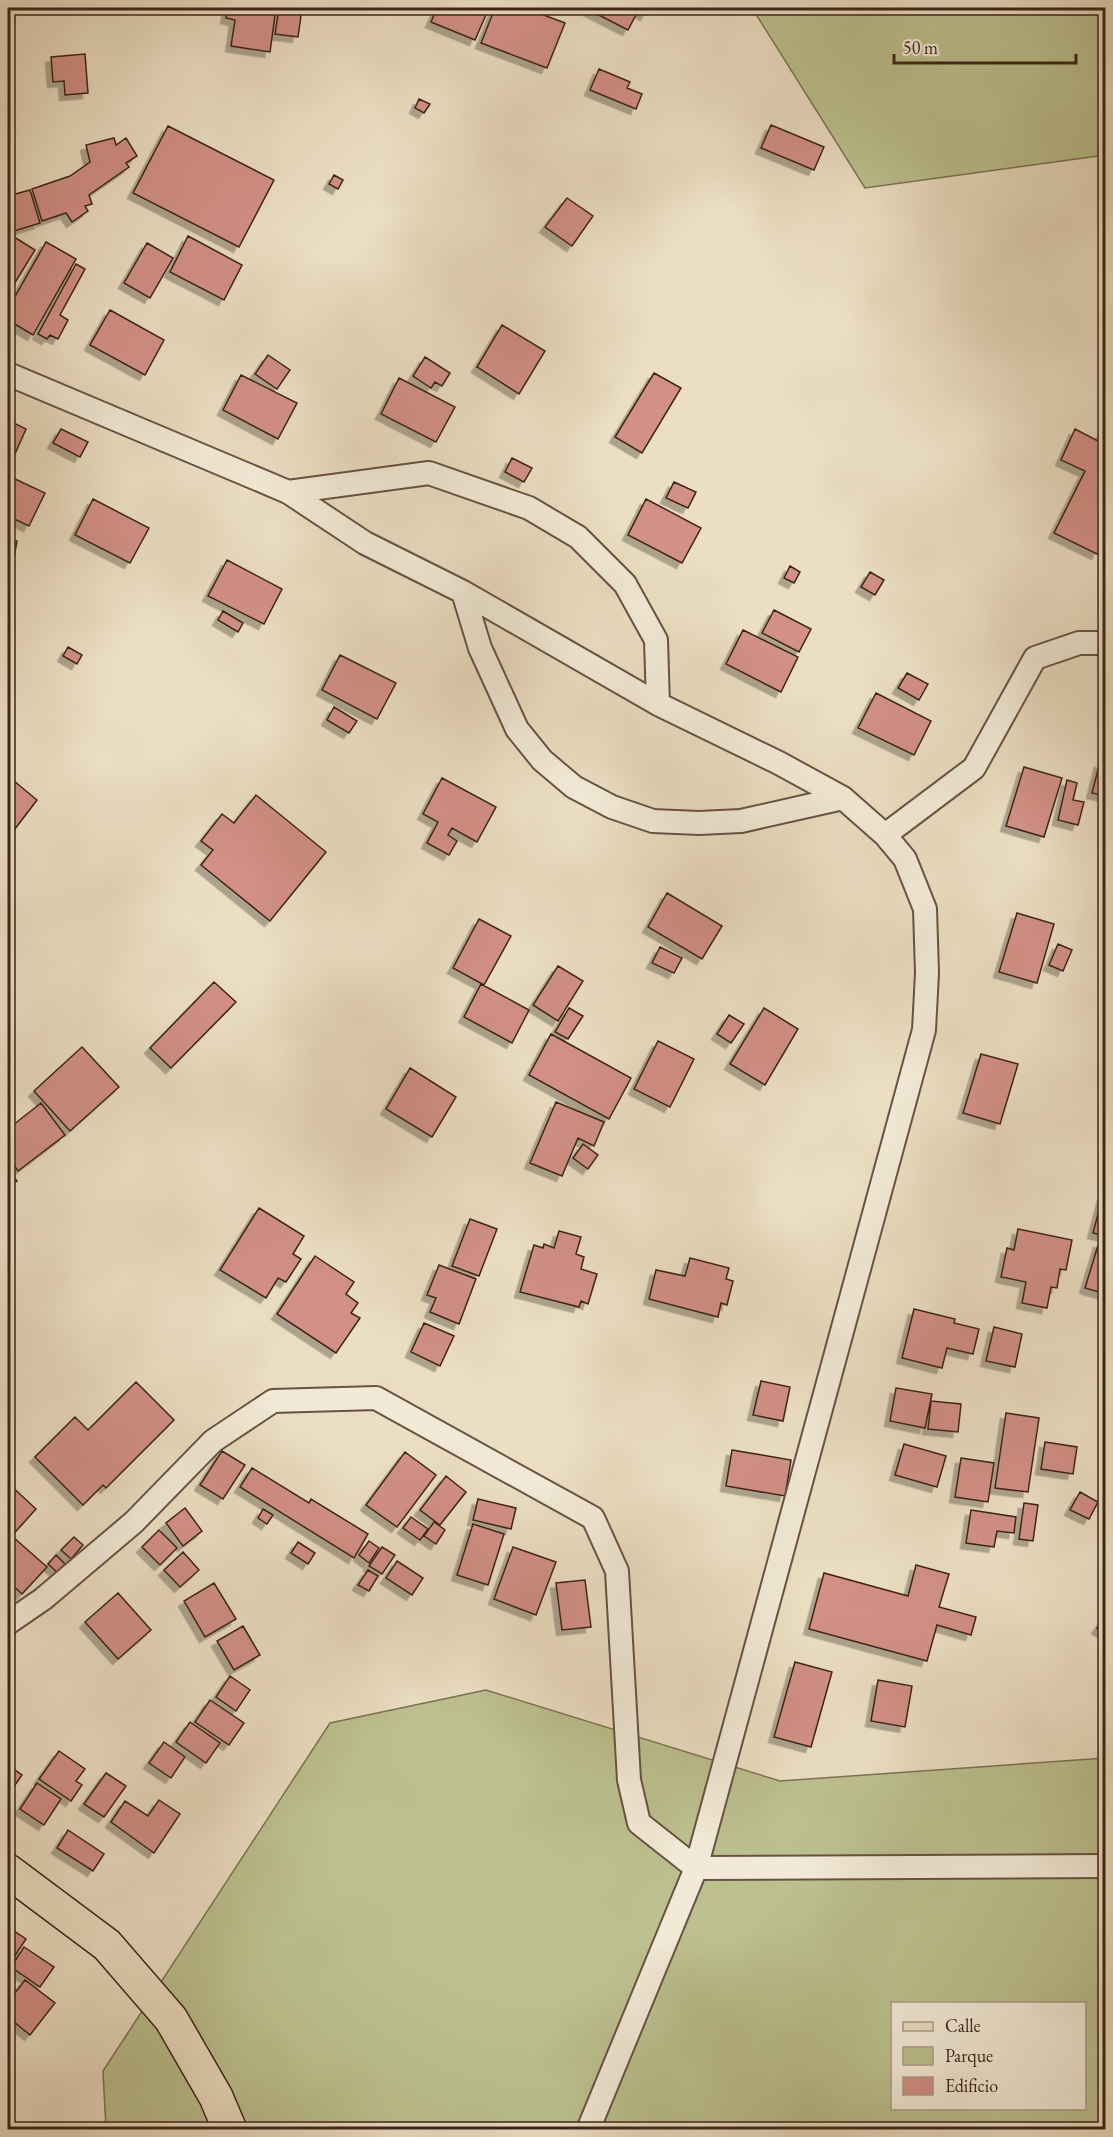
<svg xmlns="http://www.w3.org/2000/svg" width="1113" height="2137" font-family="'EB Garamond',serif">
  <defs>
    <filter id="shadow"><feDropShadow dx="-5.5" dy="5.5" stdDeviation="0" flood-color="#0004"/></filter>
  </defs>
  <rect width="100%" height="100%" fill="#ebdec2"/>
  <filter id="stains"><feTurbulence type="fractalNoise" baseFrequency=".00333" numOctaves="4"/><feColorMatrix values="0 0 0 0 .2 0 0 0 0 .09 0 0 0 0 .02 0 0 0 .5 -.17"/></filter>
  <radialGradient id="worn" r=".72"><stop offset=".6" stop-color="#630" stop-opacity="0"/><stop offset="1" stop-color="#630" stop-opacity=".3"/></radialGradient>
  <!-- green -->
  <path fill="#bcc08f" stroke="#7c7254" stroke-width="1.5" fill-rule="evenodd" d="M752 8H1105V155L865 188Z
    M486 1690 780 1781 1105 1758V2129H106L103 2071 330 1723ZM892 2004H1084V2108H892Z"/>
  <!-- building -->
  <path fill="#d29086" stroke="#3c241a" stroke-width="1.5" filter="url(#shadow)" d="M228 8H276L270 52 231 46 235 20 226 18Z
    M279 8H302L298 37 275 34Z
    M437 8H489L475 40 431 22Z
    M495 8H525L565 23 547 68 481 43Z
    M585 8H650L646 15 638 11 628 30Z
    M85 54 88 93 65 95 64 81 53 82 51 57Z
    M599 69 630 82 627 88 642 94 636 109 590 90Z
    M419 99 430 104 424 113 415 108Z
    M771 125 824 147 814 170 761 148Z
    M168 126 274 180 239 247 133 193Z
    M114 138 116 145 126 138 137 156 126 163 129 167 89 195 92 204 85 206 88 211 72 222 66 213 42 221 32 189 70 176 90 162 86 145Z
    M334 175 343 180 338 189 329 184Z
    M30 190 40 223 8 233V196Z
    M567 198 593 216 572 246 545 227Z
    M11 235 35 250 8 294V241Z
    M188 236 242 265 224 300 170 272Z
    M46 242 76 259 33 335 8 320V309Z
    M147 243 173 258 150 298 124 283Z
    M76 264 85 269 60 315 68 320 58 339 50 335 47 339 38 334Z
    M110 310 164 340 145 375 90 345Z
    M502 325 545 351 519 394 477 367Z
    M268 355 290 370 277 389 255 374Z
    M425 357 450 373 442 386 435 382 431 388 413 376Z
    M654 373 681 388 642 453 615 437Z
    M241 375 297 403 278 439 223 410Z
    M399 378 455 407 436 442 381 414Z
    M8 420 26 429 11 463 8 461Z
    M1106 425V537L1097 554 1054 533 1085 471 1061 460 1075 429 1098 441Z
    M61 429 88 442 80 457 53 443Z
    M512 458 532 468 524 482 505 472Z
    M13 478 45 493 29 526 8 516V488Z
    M674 482 696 492 688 508 666 498Z
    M93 499 149 528 130 563 75 535Z
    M646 499 701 528 682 563 628 535Z
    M8 540 17 541 12 569 8 568Z
    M227 560 282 589 264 624 208 596Z
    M790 566 800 572 794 583 784 578Z
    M870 572 884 580 875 595 861 587Z
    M774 610 811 629 799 652 762 633Z
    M223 611 243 623 238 632 218 620Z
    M743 630 798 657 781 692 726 664Z
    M68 647 82 655 77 664 63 656Z
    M340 655 396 683 377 719 322 690Z
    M907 673 928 684 919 700 898 688Z
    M876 693 931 721 914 755 858 728Z
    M334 707 357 721 349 733 327 720Z
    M1100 762 1106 764V796L1092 793Z
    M1024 767 1062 778 1044 837 1006 826Z
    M8 776 37 800 8 838Z
    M442 778 496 807 477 842 452 828 448 835 457 841 449 855 427 843 438 822 423 814Z
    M1067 780 1077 783 1073 800 1084 802 1078 825 1058 820Z
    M256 795 326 852 270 921 201 865 213 850 201 841 222 814 234 823Z
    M667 893 722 926 702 959 648 927Z
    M1017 913 1054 924 1037 983 999 972Z
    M479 919 511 936 484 985 453 968Z
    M1058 944 1072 950 1063 971 1049 965Z
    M660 947 682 958 674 973 652 963Z
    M558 966 583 981 558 1021 533 1005Z
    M214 982 236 1002 171 1068 150 1048Z
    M481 984 529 1010 512 1043 464 1017Z
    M569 1008 583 1016 568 1039 555 1032Z
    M764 1008 798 1029 765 1085 730 1064Z
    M729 1015 744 1024 731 1043 717 1034Z
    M551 1034 631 1078 609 1119 529 1075Z
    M658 1041 694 1059 670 1107 634 1089Z
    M82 1047 119 1087 70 1131 34 1091Z
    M981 1054 1018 1064 1000 1124 963 1113Z
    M410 1068 456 1097 432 1137 386 1109Z
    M556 1102 604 1122 594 1146 578 1138 562 1176 530 1163Z
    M41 1103 65 1135 18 1171 8 1157V1129Z
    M583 1144 598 1155 588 1169 573 1158Z
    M8 1170 17 1181 8 1189Z
    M1103 1195 1106 1196V1236L1093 1233Z
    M259 1208 304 1236 293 1254 301 1259 286 1282 278 1278 266 1298 220 1270Z
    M470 1219 497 1229 479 1276 452 1266Z
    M1018 1229 1072 1240 1066 1270 1060 1269 1057 1288 1051 1287 1047 1308 1022 1303 1026 1282 1001 1277 1007 1248 1014 1250Z
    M559 1231 581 1237 576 1254 584 1257 581 1269 597 1274 588 1304 581 1301 579 1307 520 1292 534 1245 543 1248 544 1244 554 1248Z
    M1099 1242 1106 1244V1294L1085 1288Z
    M315 1256 354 1282 346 1294 358 1303 351 1313 360 1318 336 1353 277 1314Z
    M690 1258 729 1268 726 1279 733 1281 727 1305 721 1303 718 1317 649 1299 656 1270 685 1276Z
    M439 1265 476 1279 459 1324 430 1312 436 1298 427 1295Z
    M914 1309 955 1319 954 1323 979 1329 973 1354 947 1348 942 1368 902 1358Z
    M424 1323 454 1336 440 1366 411 1352Z
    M994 1327 1022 1334 1015 1367 986 1361Z
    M761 1381 790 1387 783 1421 753 1415Z
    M136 1382 174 1420 106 1488 103 1485 83 1505 35 1457 75 1417 88 1430Z
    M896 1388 932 1394 925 1428 890 1421Z
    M931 1401 961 1404 958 1432 928 1429Z
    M1006 1413 1039 1418 1028 1492 995 1488Z
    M1045 1442 1077 1447 1073 1474 1041 1469Z
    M904 1444 946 1456 937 1487 895 1475Z
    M732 1450 791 1460 785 1496 726 1486Z
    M222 1451 245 1465 223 1499 200 1485Z
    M405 1452 436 1475 397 1527 366 1505Z
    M961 1458 994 1463 988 1502 955 1497Z
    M252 1468 309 1503 311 1499 368 1534 354 1558 240 1487Z
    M446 1476 466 1492 440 1525 420 1510Z
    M8 1483 36 1509 8 1540Z
    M1080 1492 1098 1502 1089 1519 1070 1510Z
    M478 1499 516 1508 511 1529 473 1520Z
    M1024 1503 1038 1505 1033 1541 1019 1539Z
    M185 1508 202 1531 183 1546 166 1523Z
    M263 1509 273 1515 267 1524 258 1518Z
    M971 1510 1016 1517 1014 1533 997 1531 994 1547 966 1543Z
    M411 1517 428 1529 420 1540 403 1528Z
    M434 1522 445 1530 436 1544 424 1536Z
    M473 1524 504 1534 488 1585 457 1575Z
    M159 1530 177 1548 160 1565 142 1547Z
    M13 1537 47 1567 22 1594 8 1581V1543Z
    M74 1537 83 1545 71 1559 61 1550Z
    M369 1541 379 1548 369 1563 359 1555Z
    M298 1542 315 1553 308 1564 291 1553Z
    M382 1547 395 1555 382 1574 369 1566Z
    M513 1547 556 1562 536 1615 494 1599Z
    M183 1552 199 1570 180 1587 164 1570Z
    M56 1555 65 1564 58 1573 48 1564Z
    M397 1561 423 1578 412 1595 386 1578Z
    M916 1565 949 1574 939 1607 976 1617 971 1635 937 1625 927 1661 809 1629 824 1573 908 1596Z
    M368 1570 378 1576 369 1591 358 1585Z
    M585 1580 591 1627 562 1630 556 1583Z
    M214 1583 236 1619 205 1637 184 1601Z
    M118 1593 151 1630 118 1659 85 1622Z
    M1106 1616V1634L1097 1628Z
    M243 1626 260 1655 234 1670 217 1641Z
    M795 1662 832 1672 811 1747 774 1737Z
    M230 1676 250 1690 236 1711 216 1697Z
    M878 1680 912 1686 905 1727 871 1721Z
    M210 1700 244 1723 229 1745 195 1722Z
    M190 1722 220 1743 206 1763 176 1742Z
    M164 1742 185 1757 171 1778 149 1763Z
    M59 1751 85 1769 76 1781 82 1785 71 1801 39 1779Z
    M8 1765 22 1775 8 1795Z
    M106 1773 126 1786 104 1817 84 1804Z
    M37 1783 61 1799 44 1825 20 1809Z
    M159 1800 180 1814 154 1853 111 1822 125 1801 148 1816Z
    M68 1830 104 1854 93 1871 57 1848Z
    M8 1927 26 1939 8 1966Z
    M24 1947 54 1967 40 1987 11 1967Z
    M25 1980 55 2003 30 2035 8 2017V2002Z"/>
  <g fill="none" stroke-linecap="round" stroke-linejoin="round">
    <defs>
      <path id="minor" d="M8 374 288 492 365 543 463 592 658 704 779 763 843 798 885 835 905 859 925 909 927 973 924 1030 696 1868 588 2130
        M288 492 429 473 529 508 578 537 625 584 656 640 658 704
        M463 592 480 648 517 729 542 760 574 787 612 807 653 821 699 823 741 821 843 798
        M885 835 974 768 1035 658 1079 643H1106
        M8 1623 43 1599 134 1522 213 1441 273 1401 376 1398 593 1518 617 1571 629 1780 639 1823 696 1868 1106 1866"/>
      <path id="primary" d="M8 1871 107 1945 171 2019 216 2097 230 2130"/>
    </defs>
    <!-- minor casing -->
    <use href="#minor" stroke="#685244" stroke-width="26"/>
    <!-- primary casing -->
    <use href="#primary" stroke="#3c241a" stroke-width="36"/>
    <!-- minor -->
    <use href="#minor" stroke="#f2ead7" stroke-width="22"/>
    <!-- primary -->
    <use href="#primary" stroke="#ebdec2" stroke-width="33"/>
  </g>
  <!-- margin -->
  <rect width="1113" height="2137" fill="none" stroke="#ebdec2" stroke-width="30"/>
  <rect x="9" y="9" width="1095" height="2119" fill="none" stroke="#3c241a" stroke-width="3"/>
  <rect x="15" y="15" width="1083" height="2107" fill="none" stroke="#3c241a" stroke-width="1.5"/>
  <!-- legend -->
  <rect x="891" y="2002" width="195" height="108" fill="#f2ead7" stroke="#a99b8b" stroke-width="1.5"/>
  <rect x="903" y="2022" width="30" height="9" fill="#ebdec2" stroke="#a99b8b" stroke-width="1.5"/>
  <text x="945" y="2032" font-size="18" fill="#3c241a">Calle</text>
  <rect x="903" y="2047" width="30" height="18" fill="#bcc08f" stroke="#a99b8b" stroke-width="1.5"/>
  <text x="945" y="2062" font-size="18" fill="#3c241a">Parque</text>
  <rect x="903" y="2077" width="30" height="18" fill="#d29086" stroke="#a99b8b" stroke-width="1.5"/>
  <text x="945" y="2092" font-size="18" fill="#3c241a">Edificio</text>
  <!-- scale -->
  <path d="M894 54v9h182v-9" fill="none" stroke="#3c241a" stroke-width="3"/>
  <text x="903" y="54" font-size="18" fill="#3c241a" stroke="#f2ead7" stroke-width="4.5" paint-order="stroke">50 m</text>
  <rect width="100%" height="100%" filter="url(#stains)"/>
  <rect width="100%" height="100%" fill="url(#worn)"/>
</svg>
